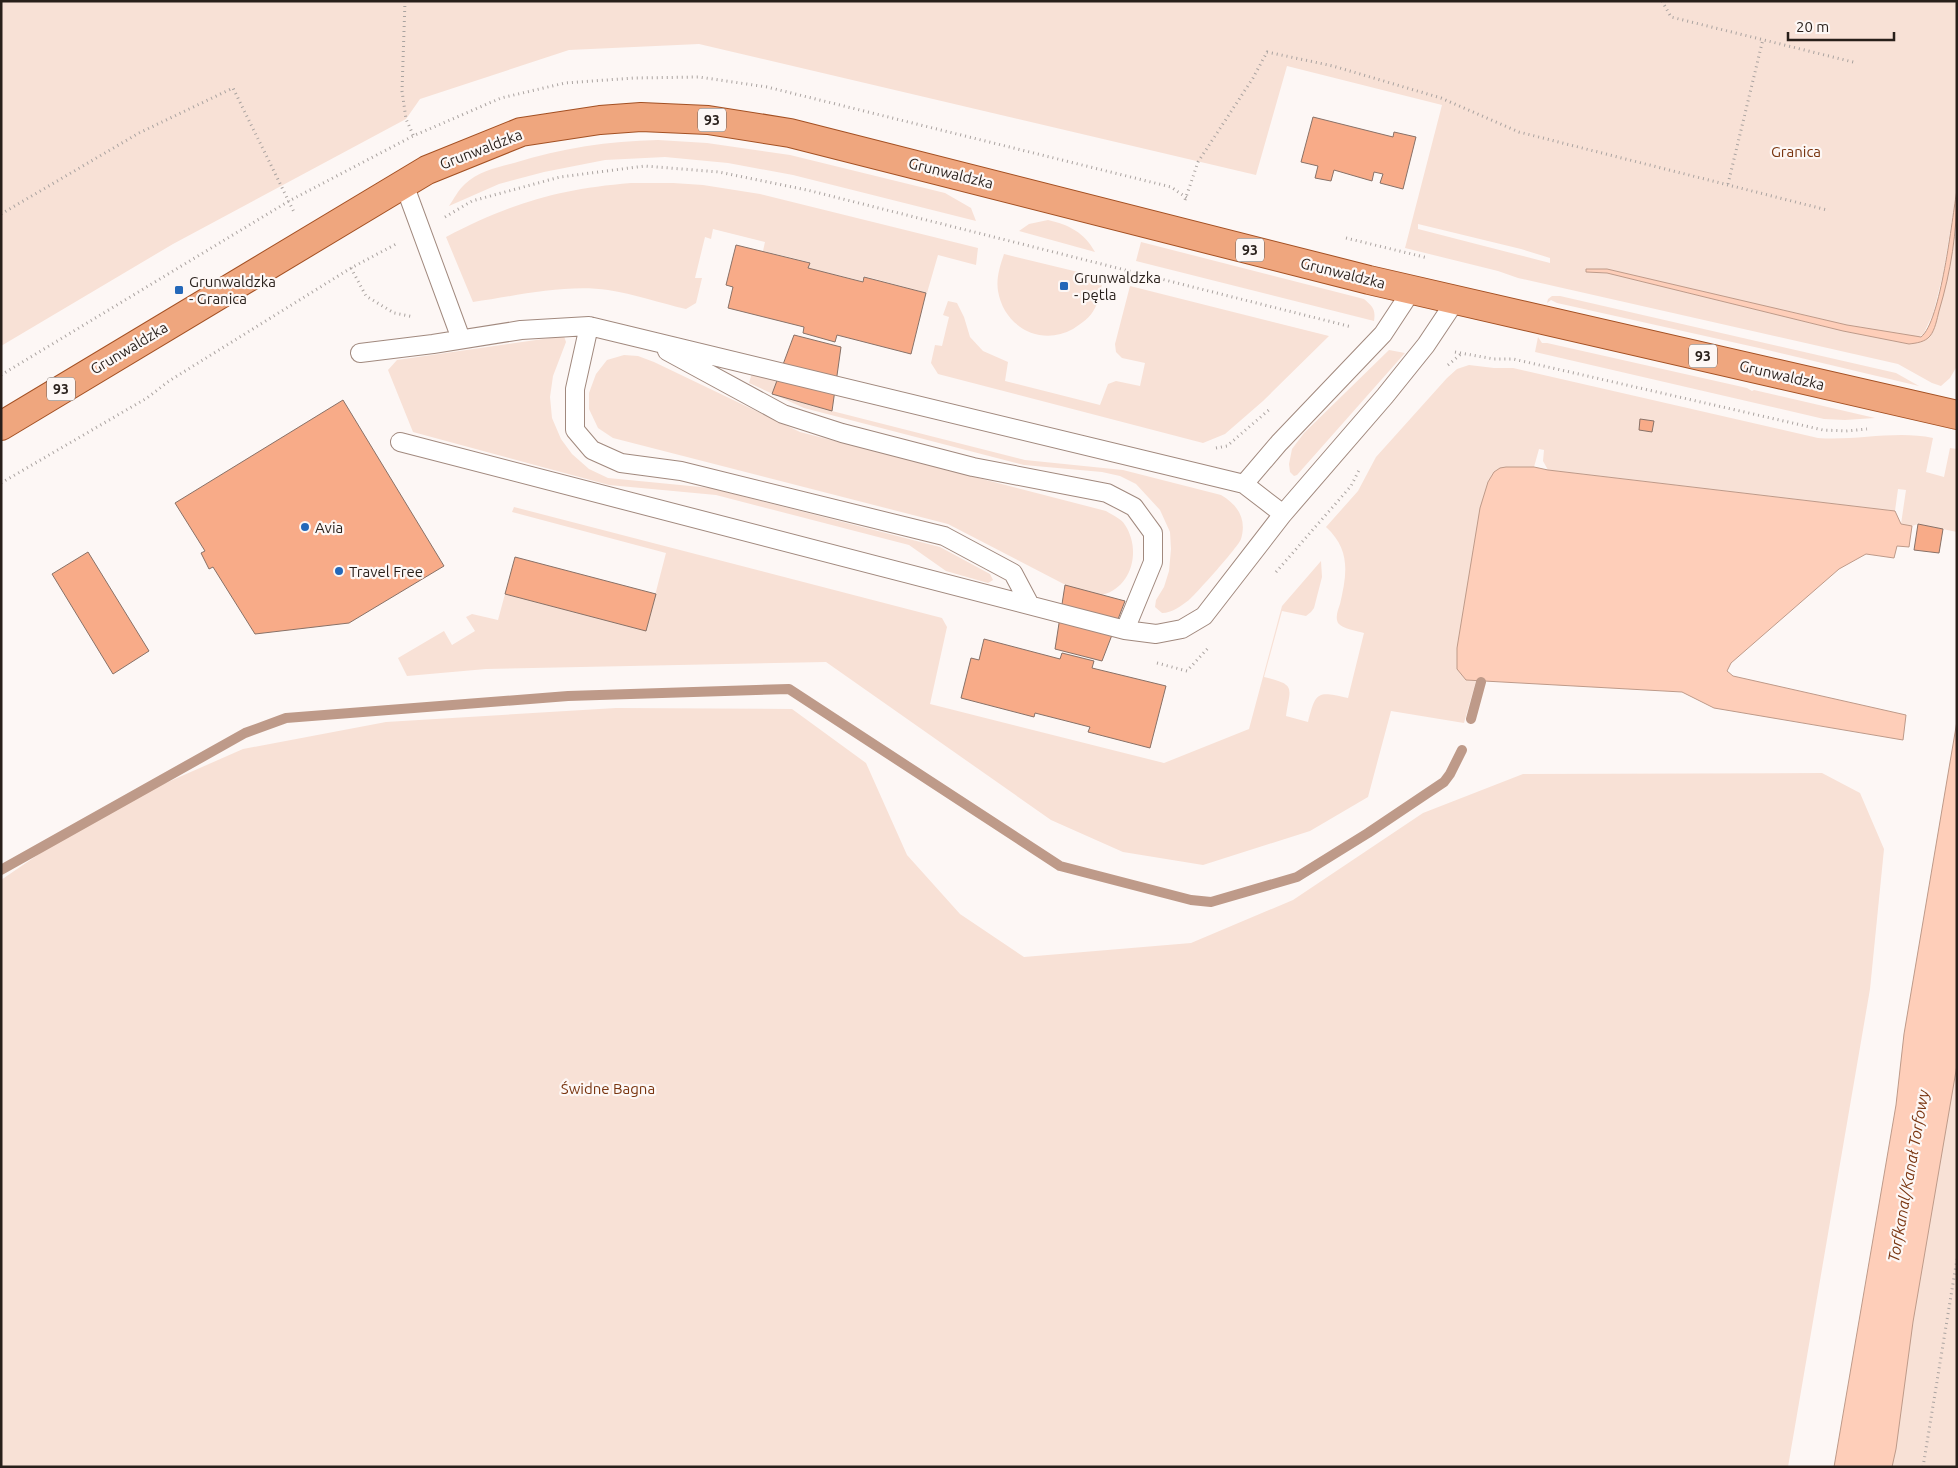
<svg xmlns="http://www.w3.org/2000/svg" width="1958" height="1468" font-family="Ubuntu,sans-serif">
  <rect width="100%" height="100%" fill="#fdf7f5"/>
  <!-- green -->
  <path fill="#f8e1d6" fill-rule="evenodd" d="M1 1H1957V190L1943 274 1933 314 1923 335 1916 337 1847 325 1607 269 1586 272 1607 273 1843 331 1909 344C1918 343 1928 340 1932 332L1949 272 1957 226V366L1950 378 1941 386 1932 383 1898 364 1518 278 1498 271 1405 248 1442 105 1287 66 1256 175 699 44 569 50 420 99 406 119 173 244 1 346ZM1418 224 1521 249 1550 258V263L1418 229Z
    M658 140 707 143 790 155 945 193 971 208 976 221 793 175 728 163 665 157 605 160 544 172 499 184 449 206C454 199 458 190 465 184 477 172 498 167 514 163 562 148 608 141 658 140Z
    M631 183H673L703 185 760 194 978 248 976 265 938 255 927 293 864 276 862 281 808 268 809 262 763 251 765 242 713 229 711 239 705 237 695 278H702L696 303 686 309C660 303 634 294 608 290 565 284 515 296 473 302L446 237C511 203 559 189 631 183Z
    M1048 220C1069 225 1084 232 1095 252L1019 231 1029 224Z
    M1141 242 1364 299C1372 306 1376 309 1374 321L1136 261Z
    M1004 254 1103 278C1101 288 1100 299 1095 308 1090 318 1082 323 1073 329 1041 347 1004 327 998 291 996 278 1000 266 1004 254Z
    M1130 286 1329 336 1263 401 1225 434 1203 443 938 374 931 363 935 345 942 346 949 317 943 315 948 301 957 303 964 317 970 337 983 351 1008 362 1005 381 1100 405 1108 384 1116 381 1140 386 1145 363 1122 358 1116 352 1115 344Z
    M1552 296H1560L1896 373 1919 386 1759 348 1557 303 1551 300 1547 303 1548 299Z
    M564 336 566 342 553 376 550 397 552 418 561 439 572 454 589 469 608 478 711 488 940 547 990 574 993 580 988 583 946 571 909 545 716 495 609 485 413 432 388 370 397 360Z
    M1538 337 1542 343H1547L1747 388 1752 391 1754 390 1875 418 1845 420 1824 419 1535 352Z
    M1389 350 1405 353 1297 475 1294 476 1290 472 1289 464 1292 449 1304 433Z
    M624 355 638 356 654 362 800 432 1106 511C1112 515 1122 519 1125 525 1141 549 1133 587 1102 595 1097 596 1089 594 1083 594L948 524 613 438 598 428 589 409V393L596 374 607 360Z
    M1469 365 1494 368H1513L1818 438C1856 441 1896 430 1933 438L1926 472 1944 477 1950 448 1957 449V532L1918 524 1912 526 1901 524 1906 490 1898 489 1895 511 1548 470 1543 461 1544 450 1539 449 1534 467H1506L1466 680 1476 681 1464 723 1391 711 1368 797 1310 831 1203 865 1123 852 1051 820 826 662 486 669 407 676 398 658 444 631 452 645 475 631 466 617 472 614 498 620 505 594 646 630 666 553 512 512 514 507 942 618 947 627 930 704 1164 763 1249 729 1282 606 1321 561 1322 577 1314 608 1311 612 1306 616 1282 611 1264 677C1297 685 1290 687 1286 716L1308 722C1316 691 1317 691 1348 698L1364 633C1358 631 1342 629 1338 623 1335 617 1338 610 1340 604 1347 574 1351 550 1326 527L1358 491 1376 457 1447 378 1457 369Z
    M752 373 781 380 832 411 1025 460 1123 470 1221 495C1238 505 1247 519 1241 539 1239 546 1196 594 1189 600 1181 606 1172 613 1162 613L1155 607 1156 600 1164 587 1169 571 1171 549 1170 532 1160 510 1136 484 1120 476 1102 472 1024 465 804 408 749 383Z
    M616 708 792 709 866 763 907 855 960 914 1024 957 1191 943 1293 900 1423 813 1523 774 1822 773 1860 793 1884 849 1870 989 1788 1467H1V880L102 811 243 749 386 722Z
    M1957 927V1467H1858Z"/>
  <!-- water -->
  <path fill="#feceb9" stroke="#be9a89" d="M1957 190C1957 232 1951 271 1939 311 1937 319 1935 330 1930 336 1925 342 1917 343 1909 344L1843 331 1607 273 1586 272V269H1607L1847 325 1921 337C1941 322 1952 218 1957 190Z
    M1506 467H1534L1548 470 1895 511 1901 524 1912 526 1909 547 1897 546 1894 558 1866 554 1839 569 1731 663 1727 671 1733 676 1906 715 1903 740 1714 708 1682 692 1466 680 1457 669V648L1480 508 1488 482 1494 472 1500 468Z
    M1957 721V1065L1913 1322 1896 1449 1892 1467H1834L1896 1105 1904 1034Z"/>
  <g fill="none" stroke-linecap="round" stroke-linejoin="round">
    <!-- stream -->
    <path stroke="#be9a89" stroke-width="10" d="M1471 719 1481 682
      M1 870 245 733 286 718 568 696 789 689 1060 866 1191 900 1211 902 1297 877 1368 833 1444 782 1450 774 1462 750"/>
  </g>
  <!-- building -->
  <path fill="#f8ab88" stroke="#887167" d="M1313 117 1393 137 1394 132 1416 137 1403 189 1380 183 1383 174 1374 172 1372 181 1334 170 1331 181 1315 178 1318 166 1301 162Z
    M736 245 810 263 808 268 863 282 864 277 926 293 911 354 837 335 835 342 803 333 804 327 728 308 733 287 726 285Z
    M794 335 841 347 832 411 772 394Z
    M343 400 444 566 349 623 255 634 213 567 209 569 201 553 205 551 175 503Z
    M1640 419 1654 421 1652 432 1639 430Z
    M1918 524 1943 529 1939 553 1914 550Z
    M88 552 149 651 113 674 52 574Z
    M515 557 656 594 646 631 505 594Z
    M1065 585 1125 601 1102 661 1055 649Z
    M984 639 1060 659 1062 653 1094 661 1092 668 1166 686 1150 748 1088 732 1090 727 1035 713 1034 717 961 698 971 658 979 660Z"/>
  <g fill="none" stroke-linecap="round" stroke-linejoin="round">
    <defs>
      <path id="lane" d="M404 184 461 339
        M667 351 783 414 842 433 973 467 1107 493 1134 507 1153 533V562L1125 630
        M360 353 433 344 521 330 589 326
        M400 442 1125 630 1156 634 1182 629 1204 616 1283 514 1385 396 1426 345 1456 300
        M1244 484 1283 514
        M1030 605 1013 573 944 536 681 471 621 463 592 450 575 430V389L589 326 1244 484 1279 443 1383 334 1412 290"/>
      <path id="primary" d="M1 426 427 170 521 132 600 120 641 117 708 120 790 133 1369 280 1957 415"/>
    </defs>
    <!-- lane casing -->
    <use href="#lane" stroke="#a1897e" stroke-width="20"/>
    <!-- primary casing -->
    <use href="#primary" stroke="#a35023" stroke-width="30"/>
    <!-- path -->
    <path stroke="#aaa3a0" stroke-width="3" stroke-dasharray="1 4" stroke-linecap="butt" d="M405 1 402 91 406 119 414 137
      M1662 1 1671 17 1857 63
      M1728 184 1763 39
      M1185 200 1198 162 1253 78 1267 52 1333 66 1441 98 1519 132 1827 210
      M1 214 139 133 233 88 294 212
      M445 217 472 201 560 177 645 166 719 172 807 190 1352 327
      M1346 238 1428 258
      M351 268 366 296 394 313 414 317
      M1455 352 1494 359H1513L1823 430 1846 431 1867 429
      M1448 365 1462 353
      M1 375 289 201 413 136 501 98 565 83 634 78 699 77 767 87 1171 187 1187 198
      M1216 448 1227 446 1270 409
      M1 483 147 398 169 381 351 268 398 243
      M1276 572 1351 486 1359 470
      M1157 663 1187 671 1209 647
      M1923 1467 1957 1259"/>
    <!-- lane -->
    <use href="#lane" stroke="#fff" stroke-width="18"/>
    <!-- primary -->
    <use href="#primary" stroke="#efa67e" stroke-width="28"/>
  </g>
  <!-- markers -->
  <g fill="#2468b9" stroke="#fdf7f5" stroke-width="2">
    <rect x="1059" y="281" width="10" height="10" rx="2.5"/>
    <rect x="174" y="285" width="10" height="10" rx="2.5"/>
    <circle cx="305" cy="527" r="5"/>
    <circle cx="339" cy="571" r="5"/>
  </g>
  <g text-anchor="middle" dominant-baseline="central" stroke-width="4.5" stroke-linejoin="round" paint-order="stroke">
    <!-- shield labels -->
    <g fill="#fdf7f5" stroke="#68605c" stroke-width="1">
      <rect x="698" y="108.5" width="28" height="23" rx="4"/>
      <rect x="1236" y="238.5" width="28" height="23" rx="4"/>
      <rect x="1689" y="344.5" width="28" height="23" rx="4"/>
      <rect x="47" y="377.5" width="28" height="23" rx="4"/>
    </g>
    <g font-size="14" font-weight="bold" fill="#281f1a">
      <text x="712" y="120">93</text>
      <text x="1250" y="250">93</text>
      <text x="1703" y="356">93</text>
      <text x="61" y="389">93</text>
    </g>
    <!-- street labels -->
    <g font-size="15" fill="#281f1a" stroke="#fdf7f5">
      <text transform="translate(481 149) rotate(-21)">Grunwaldzka</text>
      <text transform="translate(951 173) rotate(14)">Grunwaldzka</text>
      <text transform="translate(1343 273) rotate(14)">Grunwaldzka</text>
      <text transform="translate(129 348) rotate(-31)">Grunwaldzka</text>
      <text transform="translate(1782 375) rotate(13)">Grunwaldzka</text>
    </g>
    <!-- park labels -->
    <g font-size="15" fill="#793510" stroke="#fdf7f5">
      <text x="1796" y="151">Granica</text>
      <text x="608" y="1088">Świdne Bagna</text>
    </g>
    <!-- poi labels -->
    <g font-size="15" fill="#281f1a" stroke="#fdf7f5" text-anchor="start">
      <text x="1074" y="277">Grunwaldzka<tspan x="1074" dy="17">- pętla</tspan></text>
      <text x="189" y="281">Grunwaldzka<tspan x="189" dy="17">- Granica</tspan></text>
      <text x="315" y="527">Avia</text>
      <text x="349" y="571">Travel Free</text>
    </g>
    <!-- water labels -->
    <g font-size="16" font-style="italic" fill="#7a3611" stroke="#fdf7f5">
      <text transform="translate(1908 1176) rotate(-80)">Torfkanal/Kanał Torfowy</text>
    </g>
  </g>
  <!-- border -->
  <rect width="1958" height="1468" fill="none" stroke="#281f1a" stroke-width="5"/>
  <!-- scale -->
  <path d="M1788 32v8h106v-8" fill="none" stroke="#281f1a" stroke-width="2.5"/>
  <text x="1796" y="32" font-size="15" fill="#281f1a" stroke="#fdf7f5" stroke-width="4" paint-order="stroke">20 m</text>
</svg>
